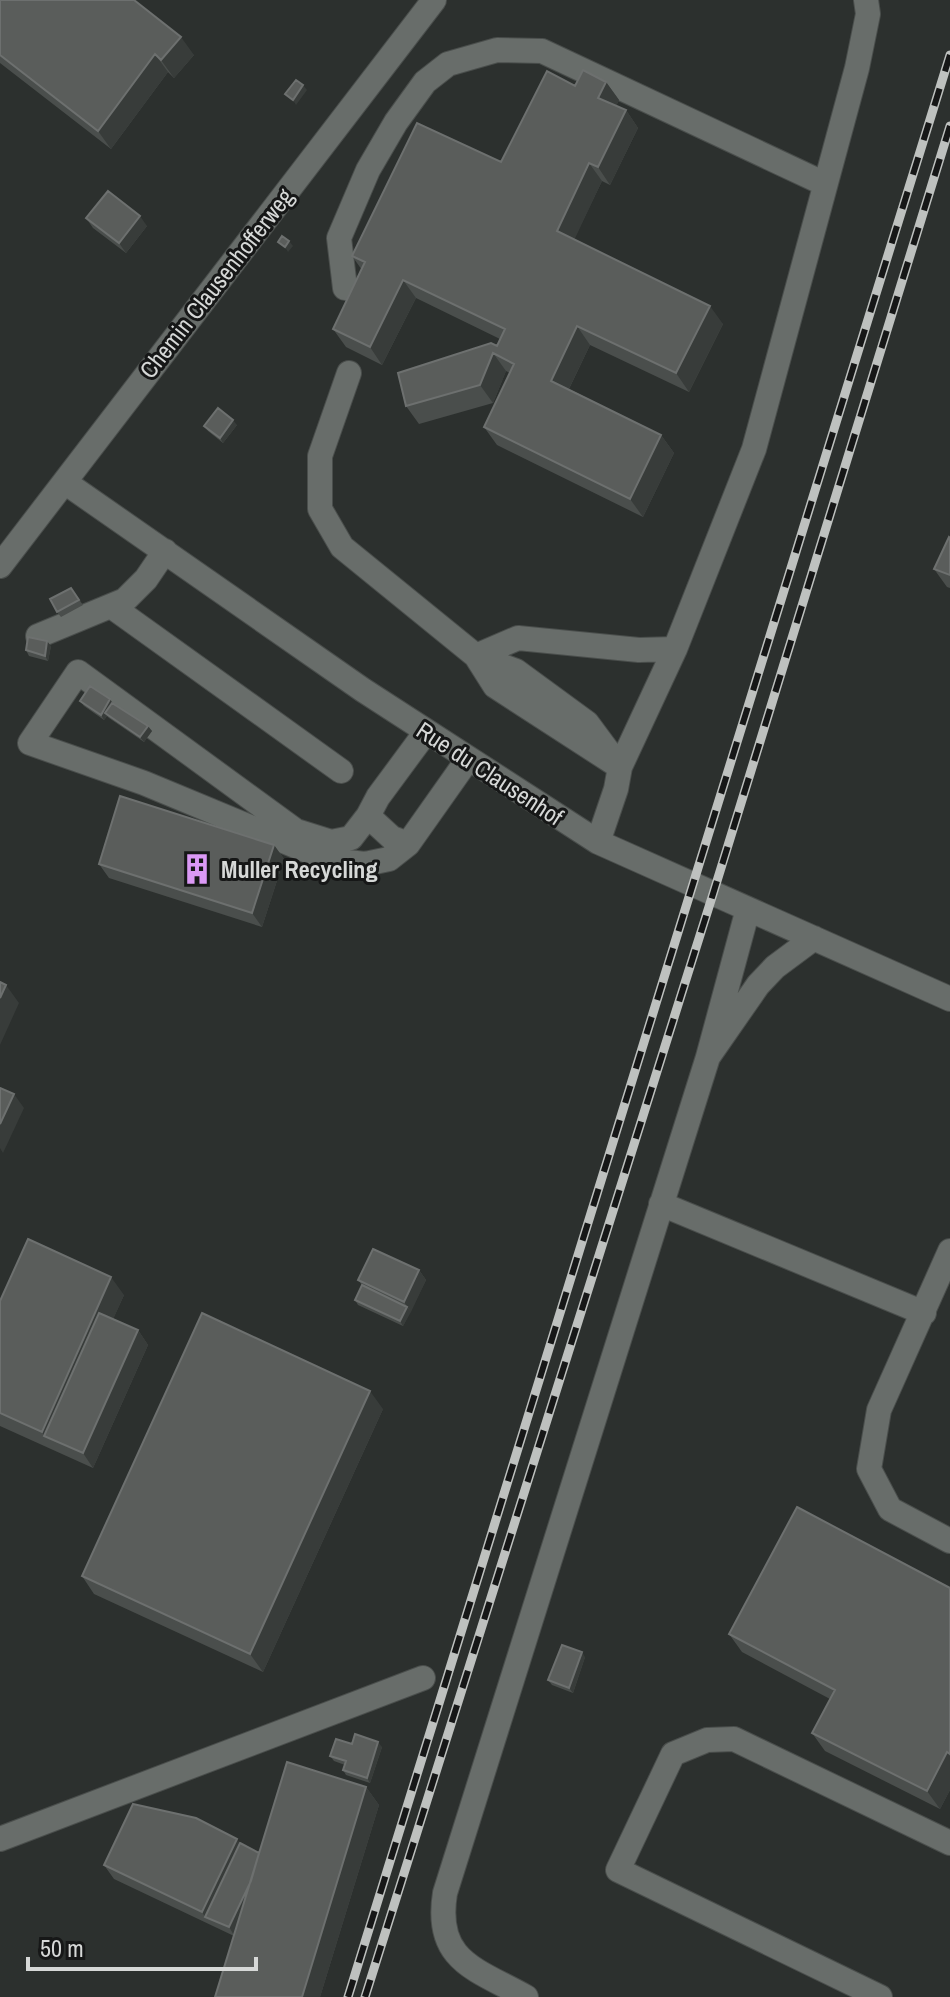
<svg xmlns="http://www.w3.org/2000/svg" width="950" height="1997" font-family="'Archivo Narrow',sans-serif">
  <rect width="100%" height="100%" fill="#2c302e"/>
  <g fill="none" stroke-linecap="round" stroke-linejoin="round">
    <defs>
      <path id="minor" d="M345 288 339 238 368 170 396 122 425 82 448 64 497 50 542 51 825 184
        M349 373 320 456V509L342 547 476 656 495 686 620 767
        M66 483 363 690 598 842 950 999
        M0 566 434 0
        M111 606 341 771
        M38 636 125 600 146 579 165 551
        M476 656 518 638 639 650 675 649
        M476 656 516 671 587 723 610 754
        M368 816 351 838 331 842 296 831 78 672 30 743 144 783 329 860 365 864 389 859 408 844 468 759
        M598 842 616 789 620 767 675 649 754 449 857 68 868 14 866 0
        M408 844 392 838 368 816 378 797 426 732
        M748 909 708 1057 758 985 775 967 814 938
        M661 1204 924 1313
        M950 1251 879 1410 869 1469 890 1509 950 1541
        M0 1839 423 1678
        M526 1997C476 1969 434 1961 445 1893L708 1057
        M880 1997 618 1870 673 1754 707 1740 734 1739 950 1843"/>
    </defs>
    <!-- minor casing -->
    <use href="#minor" stroke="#4a4e4c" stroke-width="26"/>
    <!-- minor -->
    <use href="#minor" stroke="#686d6a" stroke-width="24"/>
    <defs>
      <path id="rail" d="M348 1997 950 55
        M365 1997 713 894 950 126"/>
    </defs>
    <!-- rail casing -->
    <use href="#rail" stroke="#bec1bf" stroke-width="9"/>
    <!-- rail -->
    <use href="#rail" stroke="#161717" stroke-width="6" stroke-dasharray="18" stroke-linecap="butt"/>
  </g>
  <!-- wall -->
  <path fill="#4a4e4c" d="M0 0 194 55 174 78 168 72 111 149 0 63Z
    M606 82 619 100 616 106 626 110 638 128 610 185 602 181 574 239 723 324 689 392 590 345 569 389 661 435 674 453 643 517 497 445 484 427 510 373 506 371 493 403 419 424 406 406 497 346 500 339 416 298 382 365 346 347 333 329 362 270 352 256 501 162 575 86Z
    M86 218 147 226 126 253 93 228Z
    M237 425 223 443 208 431 204 426Z
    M950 538V588L947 587 934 569Z
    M71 588 83 605 61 617 57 612Z
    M51 646 48 661 29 656 26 650Z
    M80 701 113 703 152 731 144 742 109 718 107 716 104 720 84 706Z
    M274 845 284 859 262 927 109 878 99 864Z
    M419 1270 426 1280 403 1326 358 1305 355 1300 362 1285 358 1280Z
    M124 1295 113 1319 138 1330 148 1345 93 1468 0 1426V1301Z
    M383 1409 263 1672 94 1594 82 1576Z
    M950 1588V1790L940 1809 825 1751 812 1733 830 1699 742 1652 729 1634Z
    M585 1657 573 1693 552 1685 548 1680Z
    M352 1744 382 1747 370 1783 346 1775 343 1770 345 1765 334 1761 330 1756Z
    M366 1787 379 1805 320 1997H215L234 1936 114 1879 104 1865 240 1843 259 1853Z"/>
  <!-- shaded-wall -->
  <path fill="#383c3a" d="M181 37 194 55 174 78 161 60Z
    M155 54 168 72 111 149 98 131Z
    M606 82 619 100 611 116 598 98Z
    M303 85 307 90 296 105 293 100Z
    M626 110 638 128 610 185 598 167Z
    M589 163 602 181 570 249 557 231Z
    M140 216 147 226 126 253 119 243Z
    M289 241 293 246 288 252 285 247Z
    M403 280 416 298 382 365 370 347Z
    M710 306 723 324 689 392 676 373Z
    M577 326 590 345 564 399 551 381Z
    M493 353 506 371 493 403 480 385Z
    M233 420 237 425 223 443 220 438Z
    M661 435 674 453 643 517 630 499Z
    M47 641 51 646 48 661 45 656Z
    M110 699 114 705 105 713 107 716 104 720 101 715Z
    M148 726 152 731 144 742 140 737Z
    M274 845 284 859 262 927 252 913Z
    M6 985 19 1003 0 1045V998Z
    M14 1094 24 1108 3 1153 0 1148V1124Z
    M419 1270 426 1280 411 1312 404 1302Z
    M111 1277 124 1295 58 1442 44 1436 42 1432Z
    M407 1307 411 1312 403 1326 400 1321Z
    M138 1330 148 1345 93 1468 83 1453Z
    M370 1391 383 1409 263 1672 250 1654Z
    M582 1652 585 1657 573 1693 569 1688Z
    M378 1742 382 1747 370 1783 367 1778Z
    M947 1752 950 1756V1790L940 1809 927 1791Z
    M366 1787 379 1805 320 1997H302Z
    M237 1839 247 1853 205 1917 202 1912Z
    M263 1855 235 1937 229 1927Z"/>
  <!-- building -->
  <path fill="#5a5d5b" stroke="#6d706f" stroke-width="2" d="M0 0H134L181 37 161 60 155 54 98 131 0 55Z
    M583 70 606 82 598 98 626 110 598 167 589 163 557 231 710 306 676 373 577 326 551 381 661 435 630 499 484 427 514 364 493 353 480 385 406 406 398 373 491 343 497 346 505 329 403 280 370 347 333 329 365 262 352 256 417 123 501 162 547 71 575 86Z
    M296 80 303 85 293 100 285 94Z
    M108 191 140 216 119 243 86 218Z
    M282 236 289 241 285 247 278 242Z
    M218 408 233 420 220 438 204 426Z
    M949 537 950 538V575L934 569Z
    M71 588 79 600 57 612 50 599Z
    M28 637 47 641 45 656 26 650Z
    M90 686 110 699 101 715 80 701Z
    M112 703 148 726 140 737 105 713Z
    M120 796 274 845 252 913 99 864Z
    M0 982 6 985 0 998Z
    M0 1088 14 1094 0 1124Z
    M28 1239 111 1277 42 1432 0 1413V1301Z
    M373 1249 419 1270 404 1302 358 1280Z
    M362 1285 407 1307 400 1321 355 1300Z
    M99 1313 138 1330 83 1453 44 1436Z
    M202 1313 370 1391 250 1654 82 1576Z
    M797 1507 950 1588V1754L947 1752 927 1791 812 1733 835 1690 729 1634Z
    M562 1645 582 1652 569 1688 548 1680Z
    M355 1734 378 1742 367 1778 343 1770 346 1761 330 1756 336 1739 352 1744Z
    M287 1762 366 1787 302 1997H215Z
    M133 1804 196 1818 237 1839 202 1912 104 1865Z
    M240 1843 259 1853 251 1881 229 1927 205 1917Z"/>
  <!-- icons -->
  <defs>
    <symbol id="building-bare" viewBox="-9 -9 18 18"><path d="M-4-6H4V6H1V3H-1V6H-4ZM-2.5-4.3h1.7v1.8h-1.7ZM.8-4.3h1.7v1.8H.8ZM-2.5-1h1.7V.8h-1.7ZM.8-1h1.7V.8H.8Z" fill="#db99f5" stroke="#161717" stroke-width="2.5" paint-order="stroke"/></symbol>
  </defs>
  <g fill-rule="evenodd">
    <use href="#building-bare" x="175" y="847" width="44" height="44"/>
  </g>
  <g text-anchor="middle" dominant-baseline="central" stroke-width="6" stroke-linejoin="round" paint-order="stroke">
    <!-- street labels -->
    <g font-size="24" fill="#d6d8d7" stroke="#161717">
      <text transform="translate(216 283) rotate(-52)">Chemin Clausenhofferweg</text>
      <text transform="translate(490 773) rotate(33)">Rue du Clausenhof</text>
    </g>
    <!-- poi labels -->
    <g font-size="24" font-weight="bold" fill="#d6d8d7" stroke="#161717" text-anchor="start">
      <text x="221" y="869">Muller Recycling</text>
    </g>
  </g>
  <!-- scale -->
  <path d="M28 1957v12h228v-12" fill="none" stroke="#d6d8d7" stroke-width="4"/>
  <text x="40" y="1957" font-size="24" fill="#d6d8d7" stroke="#161717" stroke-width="6" paint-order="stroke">50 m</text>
</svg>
